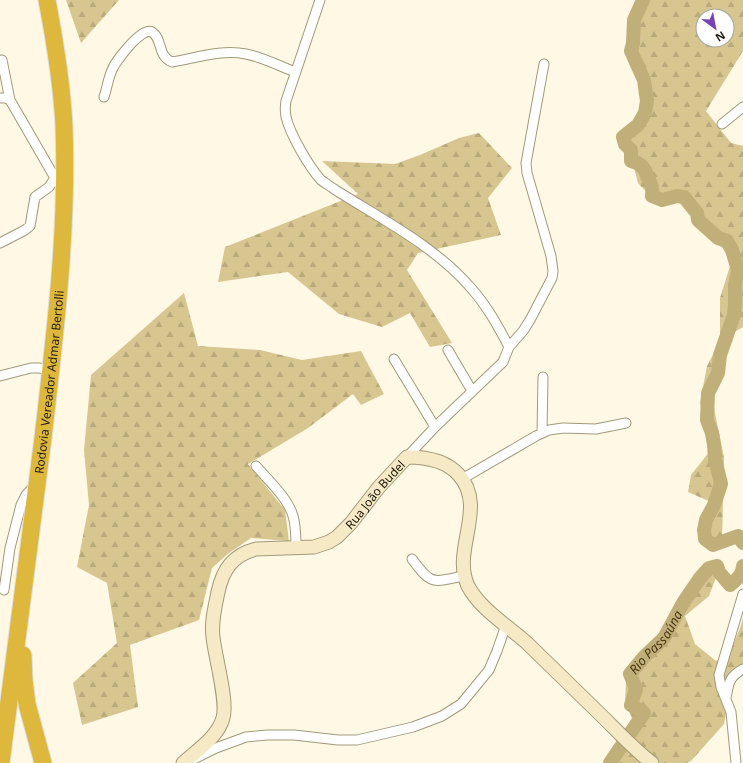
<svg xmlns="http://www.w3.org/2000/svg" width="743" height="763" font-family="'Noto Sans',sans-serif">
  <defs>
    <pattern id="forest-firs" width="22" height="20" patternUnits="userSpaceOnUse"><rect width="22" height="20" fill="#d8c690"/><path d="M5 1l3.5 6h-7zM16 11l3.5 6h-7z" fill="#b9aa7b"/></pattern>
  </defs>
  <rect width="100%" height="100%" fill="#fff8e5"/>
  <!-- forest -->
  <path fill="url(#forest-firs)" fill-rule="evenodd" d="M66 0H119L81 43Z
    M638 0H743V51L706 111 731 143 743 146V327L722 339 714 360 711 394 724 457 722 542 703 535 711 502 688 492 691 475 714 446 700 403 707 366 720 341V298L730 266 728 251 710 239 686 200 655 201 638 183 626 136 641 106 642 90 628 61V20ZM703 16H727V40H703Z
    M479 133 512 168 488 198 501 235 418 253 407 270 452 343 430 347 410 313 382 327 339 314 288 272 218 282 225 247 358 194 322 161 395 164 420 155 459 138Z
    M184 293 198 346 260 350 302 360 361 351 384 394 361 405 353 394 308 428 248 464 285 510 289 541 251 538 229 553 212 568 199 620 130 645 138 707 82 725 73 683 117 643 107 583 77 567 89 505 84 450 91 375Z
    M705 570 717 575 709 596 685 616 695 644 716 661 730 652 740 628 743 618V666L733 677 724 724 691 761 687 763H611L615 755 635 725 625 702 626 681 668 632 690 589Z"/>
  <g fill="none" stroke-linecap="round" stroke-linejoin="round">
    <!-- river -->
    <g stroke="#c1af7a" stroke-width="14">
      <path d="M643 0 634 20 633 43 631 51 644 80 647 101 645 113 638 125 623 137 625 144 631 150V161C637 162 643 166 646 172 647 175 646 176 648 178 652 185 653 188 652 196L662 200 677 196 684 197 697 213 698 220 718 238 727 241 732 250 738 270 735 285V304L734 315 720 355 718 373 708 393 707 420 712 433 714 445 715 459 721 484 714 505 706 520 704 530 705 539 713 545 738 536 743 543"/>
      <path id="s1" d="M610 763 644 713 631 705 636 689 630 674 644 657 664 638 683 603 700 578 709 568 717 566 719 572 730 585C736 580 743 575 743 566"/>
    </g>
    <defs>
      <path id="street" d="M320 0 286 101C285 106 285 111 286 117 290 134 309 167 321 180 325 183 330 186 334 189 381 219 435 246 471 288 487 306 498 326 509 347
        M2 60 10 100
        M104 97C107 88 108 79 112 70 115 62 142 26 152 32 163 39 157 56 172 62 196 58 222 49 246 54 263 57 279 66 295 72
        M0 98H6L10 100 55 178
        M722 124 743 107
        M0 243 25 230 30 226 35 197 49 187 55 178H60
        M448 350 472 391
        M394 359 435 427
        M0 376 31 368H39L51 370
        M542 433 543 377
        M407 457 435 427 503 362 509 347 523 331 530 320 552 278 553 271 551 256 527 173 526 163 544 64
        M256 466C268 480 288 498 293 516 296 526 296 537 296 547
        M462 479 536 436 549 430 563 428 596 429 626 423
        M412 559C432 586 432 582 464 576
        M4 590 10 548 21 505 26 495 35 485
        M726 698C729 682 729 677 743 669
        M192 760 216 748 246 737 267 735H294L338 740H357L413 727 442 716 461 704 489 670 497 651 506 625
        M736 763 731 712 721 687 719 675 743 594"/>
      <g id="secondary">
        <path id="s2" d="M183 763C196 751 218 737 223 718 228 701 215 657 213 637 211 622 215 607 218 592 223 569 233 555 256 549L314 547 329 542 337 537 351 523 379 487 407 457C426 457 446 460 459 475 488 508 451 550 468 586 480 609 508 626 527 643 553 668 579 694 605 719 620 734 635 750 652 763"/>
      </g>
      <g id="highway">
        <path d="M23 655 24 680 27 704 43 763"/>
        <path id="s3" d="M1 763C15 655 29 546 43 438 55 334 68 231 64 126 62 84 55 42 47 0"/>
      </g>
    </defs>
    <!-- street casing -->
    <use href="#street" stroke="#a3997b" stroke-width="11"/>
    <!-- secondary casing -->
    <use href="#secondary" stroke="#a3997b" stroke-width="15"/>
    <!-- highway casing -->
    <use href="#highway" stroke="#e0dfdd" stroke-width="19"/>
    <!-- street -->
    <use href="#street" stroke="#fff" stroke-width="9"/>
    <!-- secondary -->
    <use href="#secondary" stroke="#f5eac5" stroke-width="13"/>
    <!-- highway -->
    <use href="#highway" stroke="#ddb83d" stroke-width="17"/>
  </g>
  <g text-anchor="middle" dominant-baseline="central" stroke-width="3" stroke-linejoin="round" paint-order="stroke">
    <!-- street labels -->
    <g font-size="12" fill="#1f1b0f" stroke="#fff">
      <text stroke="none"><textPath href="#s3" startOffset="384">Rodovia Vereador Admar Bertolli</textPath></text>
      <text stroke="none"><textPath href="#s2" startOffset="390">Rua João Budel</textPath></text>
    </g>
    <!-- water labels -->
    <g font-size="13" font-style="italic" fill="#493c11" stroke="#fff">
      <text stroke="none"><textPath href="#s1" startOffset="150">Rio Passaúna</textPath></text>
    </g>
  </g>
  <!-- north arrow -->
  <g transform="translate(715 28) rotate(148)"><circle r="19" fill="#ffffff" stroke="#a5a49f"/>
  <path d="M0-3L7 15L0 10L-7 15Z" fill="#7841b7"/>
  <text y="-6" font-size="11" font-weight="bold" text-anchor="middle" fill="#1f1b0f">N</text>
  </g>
</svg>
